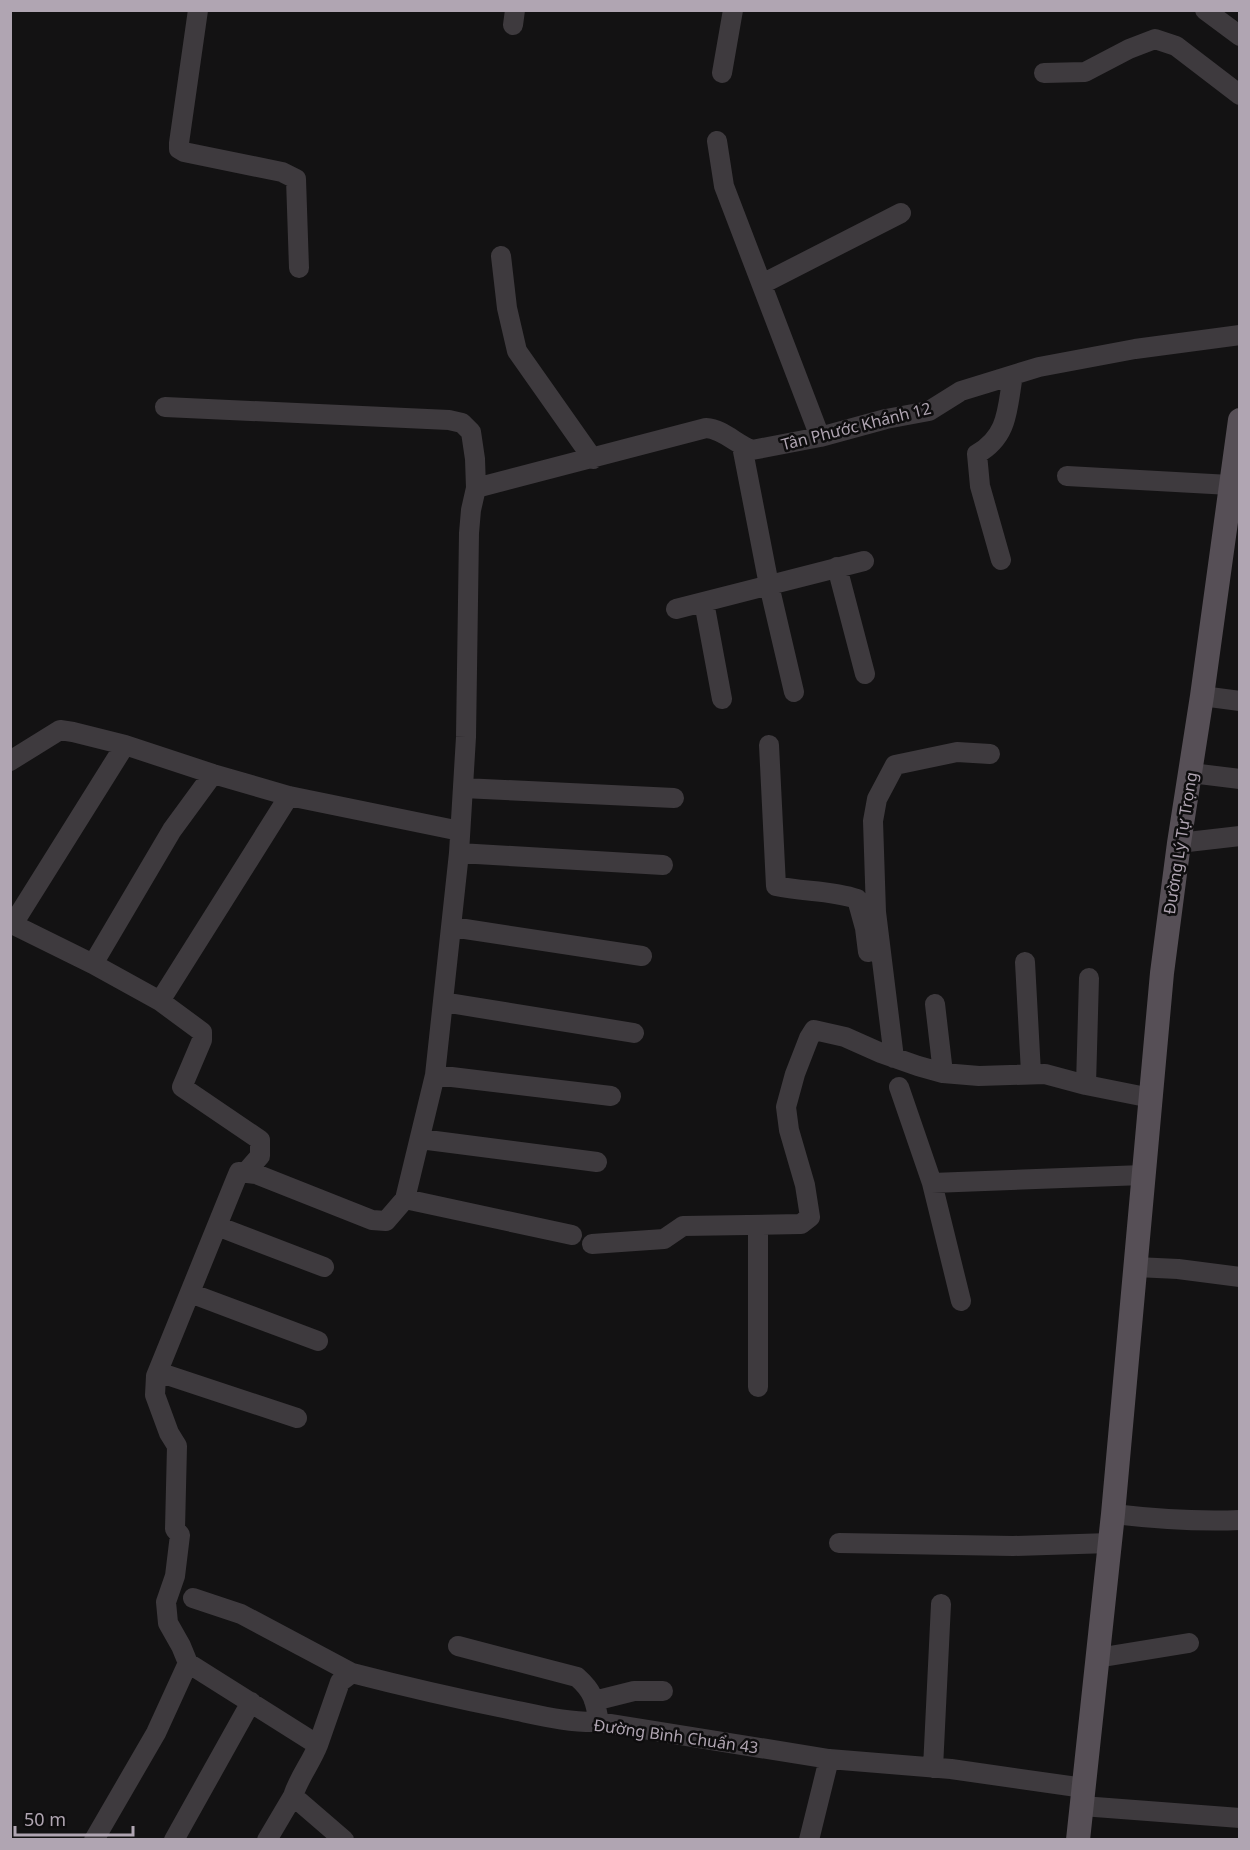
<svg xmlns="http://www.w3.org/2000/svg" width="1250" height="1850" font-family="'Noto Sans',sans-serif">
  <rect width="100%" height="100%" fill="#131213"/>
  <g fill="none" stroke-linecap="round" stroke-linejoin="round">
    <!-- minor -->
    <path stroke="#3e3a3e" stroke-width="20" d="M198 10 179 143V149L184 152 282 172 296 179 299 268
      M1205 10 1240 36
      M513 25 515 10
      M722 73 733 10
      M1044 73 1085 72 1129 49 1155 39 1176 46 1240 95
      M717 141 724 186 820 437
      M501 256 507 308 517 351 593 459
      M762 284 901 213
      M742 446 769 585 794 692
      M1067 476 1230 485
      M476 488 706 428C723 429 736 444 752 450L820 437 886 419 929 411 961 391 1039 367 1135 349 1240 335
      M1001 560 980 486 977 454C1009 436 1007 408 1013 375
      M837 567 865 674
      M704 602 722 699
      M676 609 864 561
      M1202 696 1240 701
      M769 745 776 886C803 892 831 890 857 899L865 928 868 952
      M10 761 60 730 73 732 125 745 213 774 289 796 460 831
      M1191 773 1240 779
      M213 774 172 830 93 964 160 1001 202 1032V1040L182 1087 260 1140V1156L246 1172
      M463 788 674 798
      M1179 843 1240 836
      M459 853 663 865
      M10 923 93 964
      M13 924 125 745
      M452 927 642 956
      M1025 962 1031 1073
      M160 1001 289 796
      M443 1002 634 1033
      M935 1004 943 1073
      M894 1058 876 912 873 821 877 799 895 765 957 752 990 754
      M435 1075 611 1096
      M1086 1085 1089 978
      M899 1087 932 1183 961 1301
      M420 1139 597 1162
      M932 1183 1143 1175
      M405 1199 572 1235
      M217 1226 324 1267
      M592 1244 664 1239 683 1226 801 1224 810 1217 805 1185 789 1130 786 1107 795 1074 809 1038 814 1030 845 1037 881 1053 918 1066 943 1073 979 1076 1045 1074 1086 1085 1151 1098
      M1136 1267 1178 1269 1240 1277
      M190 1293 318 1341
      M158 1372 297 1418
      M758 1387V1225
      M1113 1514C1156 1519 1197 1522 1240 1520
      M839 1543 1013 1546 1110 1543
      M193 1598 241 1614 352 1673
      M458 1646 577 1677C594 1692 595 1701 599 1722
      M1097 1658 1189 1643
      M188 1663 318 1745C311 1763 299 1777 293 1796L344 1840
      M594 1701 634 1691H663
      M318 1745 340 1682 352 1673C406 1687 459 1699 513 1710 542 1716 570 1723 599 1722L829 1759 951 1769 1084 1788
      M933 1768 941 1604
      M1082 1806 1240 1818
      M94 1840 156 1733 188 1663 181 1646 168 1623 166 1602 175 1576 180 1535 175 1529 177 1446 169 1433 155 1395 156 1376 236 1179 239 1172 256 1174 372 1220 386 1221 405 1199 435 1075 459 853 466 737 469 533 471 510 476 488 475 459 471 432 462 423 449 420 165 407
      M174 1840 251 1702
      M267 1840 293 1796
      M809 1840 829 1759"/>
    <!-- major -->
    <path stroke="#564f56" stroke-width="24" d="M1078 1840 1113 1514 1162 973 1179 843 1202 696 1240 420"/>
  </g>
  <g text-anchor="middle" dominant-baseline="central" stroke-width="5" stroke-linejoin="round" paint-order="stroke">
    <!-- street labels -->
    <g font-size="16" fill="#b0a5b2" stroke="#0e0d0e">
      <text transform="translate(856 426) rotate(-14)">Tân Phước Khánh 12</text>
      <text transform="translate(1180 843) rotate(-81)">Đường Lý Tự Trọng</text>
      <text transform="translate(676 1736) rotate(8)">Đường Bình Chuẩn 43</text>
    </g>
  </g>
  <!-- border -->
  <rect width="1250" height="1850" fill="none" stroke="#b0a5b2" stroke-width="24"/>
  <!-- scale -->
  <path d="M15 1826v9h118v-9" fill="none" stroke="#b0a5b2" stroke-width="3"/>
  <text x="24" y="1826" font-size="18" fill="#b0a5b2" stroke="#0e0d0e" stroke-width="4.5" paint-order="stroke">50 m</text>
</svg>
